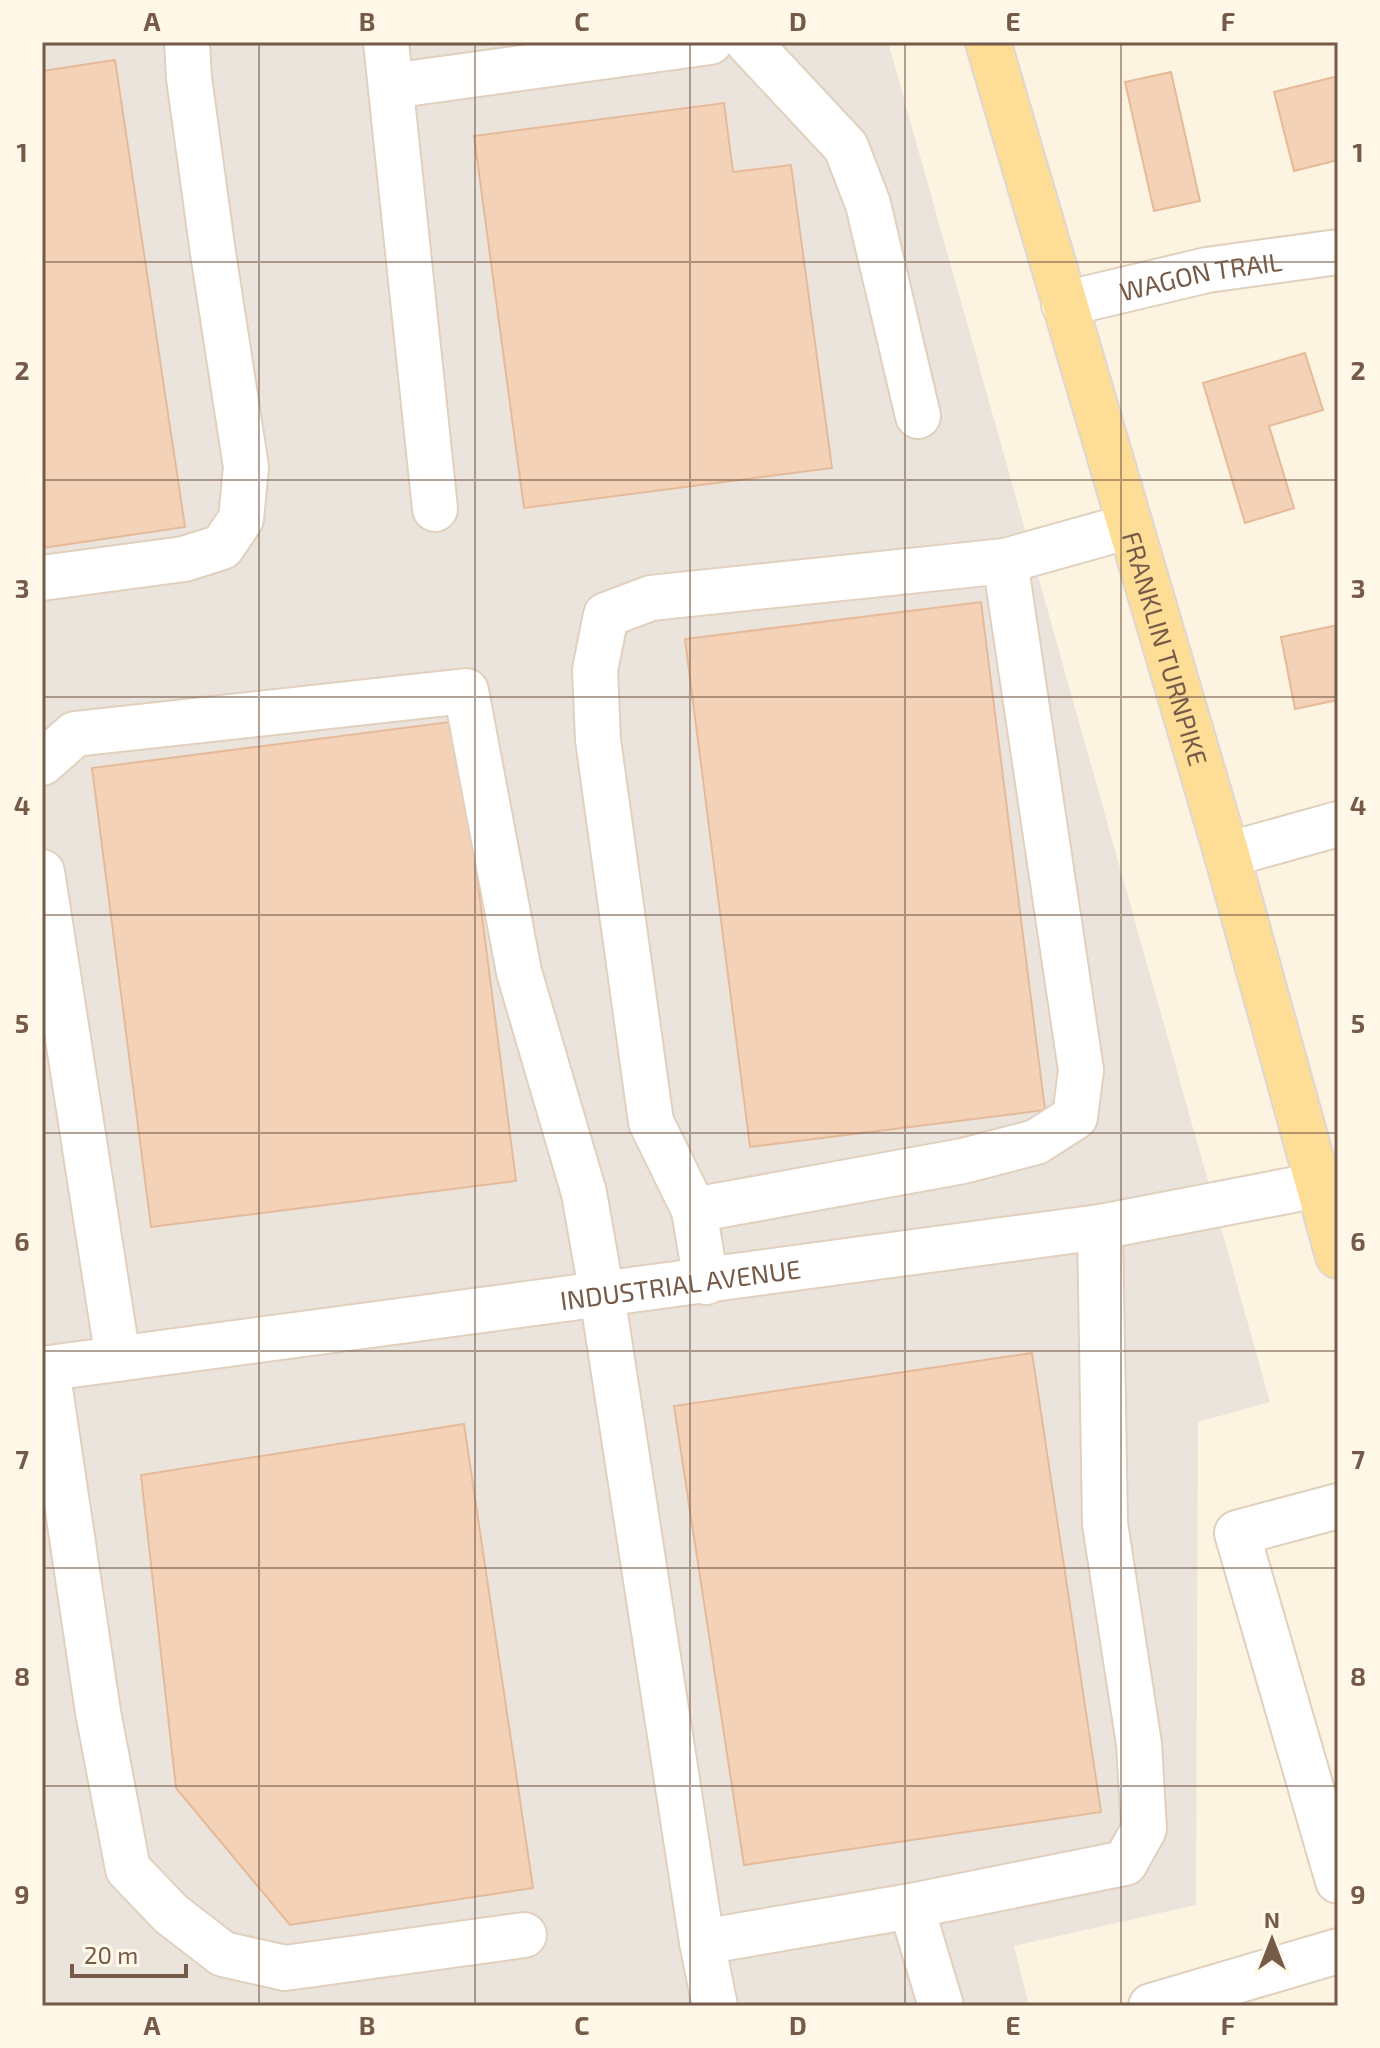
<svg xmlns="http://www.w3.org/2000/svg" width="1380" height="2048" font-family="'Exo 2',sans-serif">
  <rect width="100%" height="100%" fill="#fdf3e1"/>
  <!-- industrial -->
  <path fill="#ebe4dd" d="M42 42H888L1270 1402 1198 1422 1196 1905 1014 1946 1029 2006H42Z"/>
  <!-- building -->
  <path fill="#f3d2b8" stroke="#e6ba98" stroke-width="2" d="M115 60 185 527 42 548V71Z
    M1171 72 1200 201 1154 211 1125 82Z
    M1338 76V160L1294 171 1274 92Z
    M724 103 733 172 791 165 832 468 524 508 474 136Z
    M1305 353 1323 410 1269 426 1294 508 1245 523 1203 383Z
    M981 602 1045 1110 750 1147 685 639Z
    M1338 625V700L1295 709 1281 637Z
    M457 721 516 1181 151 1227 92 768Z
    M1032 1353 1101 1812 744 1865 674 1406Z
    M464 1424 533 1888 290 1925 176 1788 141 1475Z"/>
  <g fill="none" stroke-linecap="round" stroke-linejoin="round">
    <defs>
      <g id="minor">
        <path d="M386 42 435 509"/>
        <path d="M748 42 846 147 868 204 918 416"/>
        <path d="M391 86 710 42"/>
        <path id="s1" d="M1064 304 1207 270 1338 252"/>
        <path d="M42 578 184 559 222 547 241 519 246 467 213 253 189 78 187 42"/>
        <path d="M42 763 75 734 466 691 519 972 584 1193 602 1295 702 1942 715 2006"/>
        <path d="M1227 855 1338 824"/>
        <path d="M42 872 118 1359"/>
        <path d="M694 1210 963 1161 1036 1142 1075 1117 1081 1070 1005 561"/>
        <path d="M706 1282 694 1210 651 1122 598 740 595 670 606 615 651 598 1005 561 1130 526"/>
        <path id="s2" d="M42 1369 1100 1227 1318 1185"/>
        <path d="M47 1369 98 1712 128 1869 171 1914 223 1954 285 1968 524 1935"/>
        <path d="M1338 1506 1237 1533 1338 1881"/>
        <path d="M911 1906 941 2006"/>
        <path d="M702 1942 911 1906 1125 1863 1144 1829 1139 1744 1105 1524 1100 1227"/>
        <path d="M1151 2006 1338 1951"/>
      </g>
      <g id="major">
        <path id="s3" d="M988 42 1227 855 1338 1256"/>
      </g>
    </defs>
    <!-- minor casing -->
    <use href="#minor" stroke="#e1d0bd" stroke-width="48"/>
    <!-- major casing -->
    <use href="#major" stroke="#ded7d3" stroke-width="48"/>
    <!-- minor -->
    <use href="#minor" stroke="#fff" stroke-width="44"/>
    <!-- major -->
    <use href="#major" stroke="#fedd97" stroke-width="44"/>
  </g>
  <!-- grid -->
  <path fill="none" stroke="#755a47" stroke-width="2" stroke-opacity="0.55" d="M259 42V2006M475 42V2006M690 42V2006M905 42V2006M1121 42V2006M42 262H1338M42 480H1338M42 697H1338M42 915H1338M42 1133H1338M42 1351H1338M42 1568H1338M42 1786H1338"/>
  <g text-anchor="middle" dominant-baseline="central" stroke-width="6" stroke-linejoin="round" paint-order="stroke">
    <!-- street labels -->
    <g font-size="26" fill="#755a47" stroke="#fff7e8">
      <text stroke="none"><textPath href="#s1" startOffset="140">WAGON TRAIL</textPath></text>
      <text stroke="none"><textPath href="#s3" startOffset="632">FRANKLIN TURNPIKE</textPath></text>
      <text stroke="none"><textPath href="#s2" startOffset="644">INDUSTRIAL AVENUE</textPath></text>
    </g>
  </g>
  <!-- border -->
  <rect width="1380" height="2048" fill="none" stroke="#fff7e8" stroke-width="88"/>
  <!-- north arrow -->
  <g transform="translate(1272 1940)" stroke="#fff7e8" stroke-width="6" paint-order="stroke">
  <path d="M0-6L14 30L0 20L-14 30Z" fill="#755a47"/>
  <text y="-12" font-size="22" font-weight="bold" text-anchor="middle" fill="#755a47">N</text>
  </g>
  <!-- scale -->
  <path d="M72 1964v12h114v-12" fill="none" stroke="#755a47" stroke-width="4"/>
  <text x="84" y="1964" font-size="24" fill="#755a47" stroke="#fff7e8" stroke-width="6" paint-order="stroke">20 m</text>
  <rect x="44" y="44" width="1292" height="1960" fill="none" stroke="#755a47" stroke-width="3"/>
  <g font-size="26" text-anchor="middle" font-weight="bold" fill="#755a47">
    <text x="152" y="31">A</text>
    <text x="367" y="31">B</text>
    <text x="582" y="31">C</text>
    <text x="798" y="31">D</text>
    <text x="1013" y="31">E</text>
    <text x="1228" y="31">F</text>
    <text x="22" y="162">1</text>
    <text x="1358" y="162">1</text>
    <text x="22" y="380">2</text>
    <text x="1358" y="380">2</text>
    <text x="22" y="598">3</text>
    <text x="1358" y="598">3</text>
    <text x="22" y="815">4</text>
    <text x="1358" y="815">4</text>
    <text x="22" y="1033">5</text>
    <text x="1358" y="1033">5</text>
    <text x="22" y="1251">6</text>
    <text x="1358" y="1251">6</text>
    <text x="22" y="1469">7</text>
    <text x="1358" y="1469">7</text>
    <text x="22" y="1686">8</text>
    <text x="1358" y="1686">8</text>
    <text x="22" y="1904">9</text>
    <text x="1358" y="1904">9</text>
    <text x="152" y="2035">A</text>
    <text x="367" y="2035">B</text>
    <text x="582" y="2035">C</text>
    <text x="798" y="2035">D</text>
    <text x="1013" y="2035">E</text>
    <text x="1228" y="2035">F</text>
  </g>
</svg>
